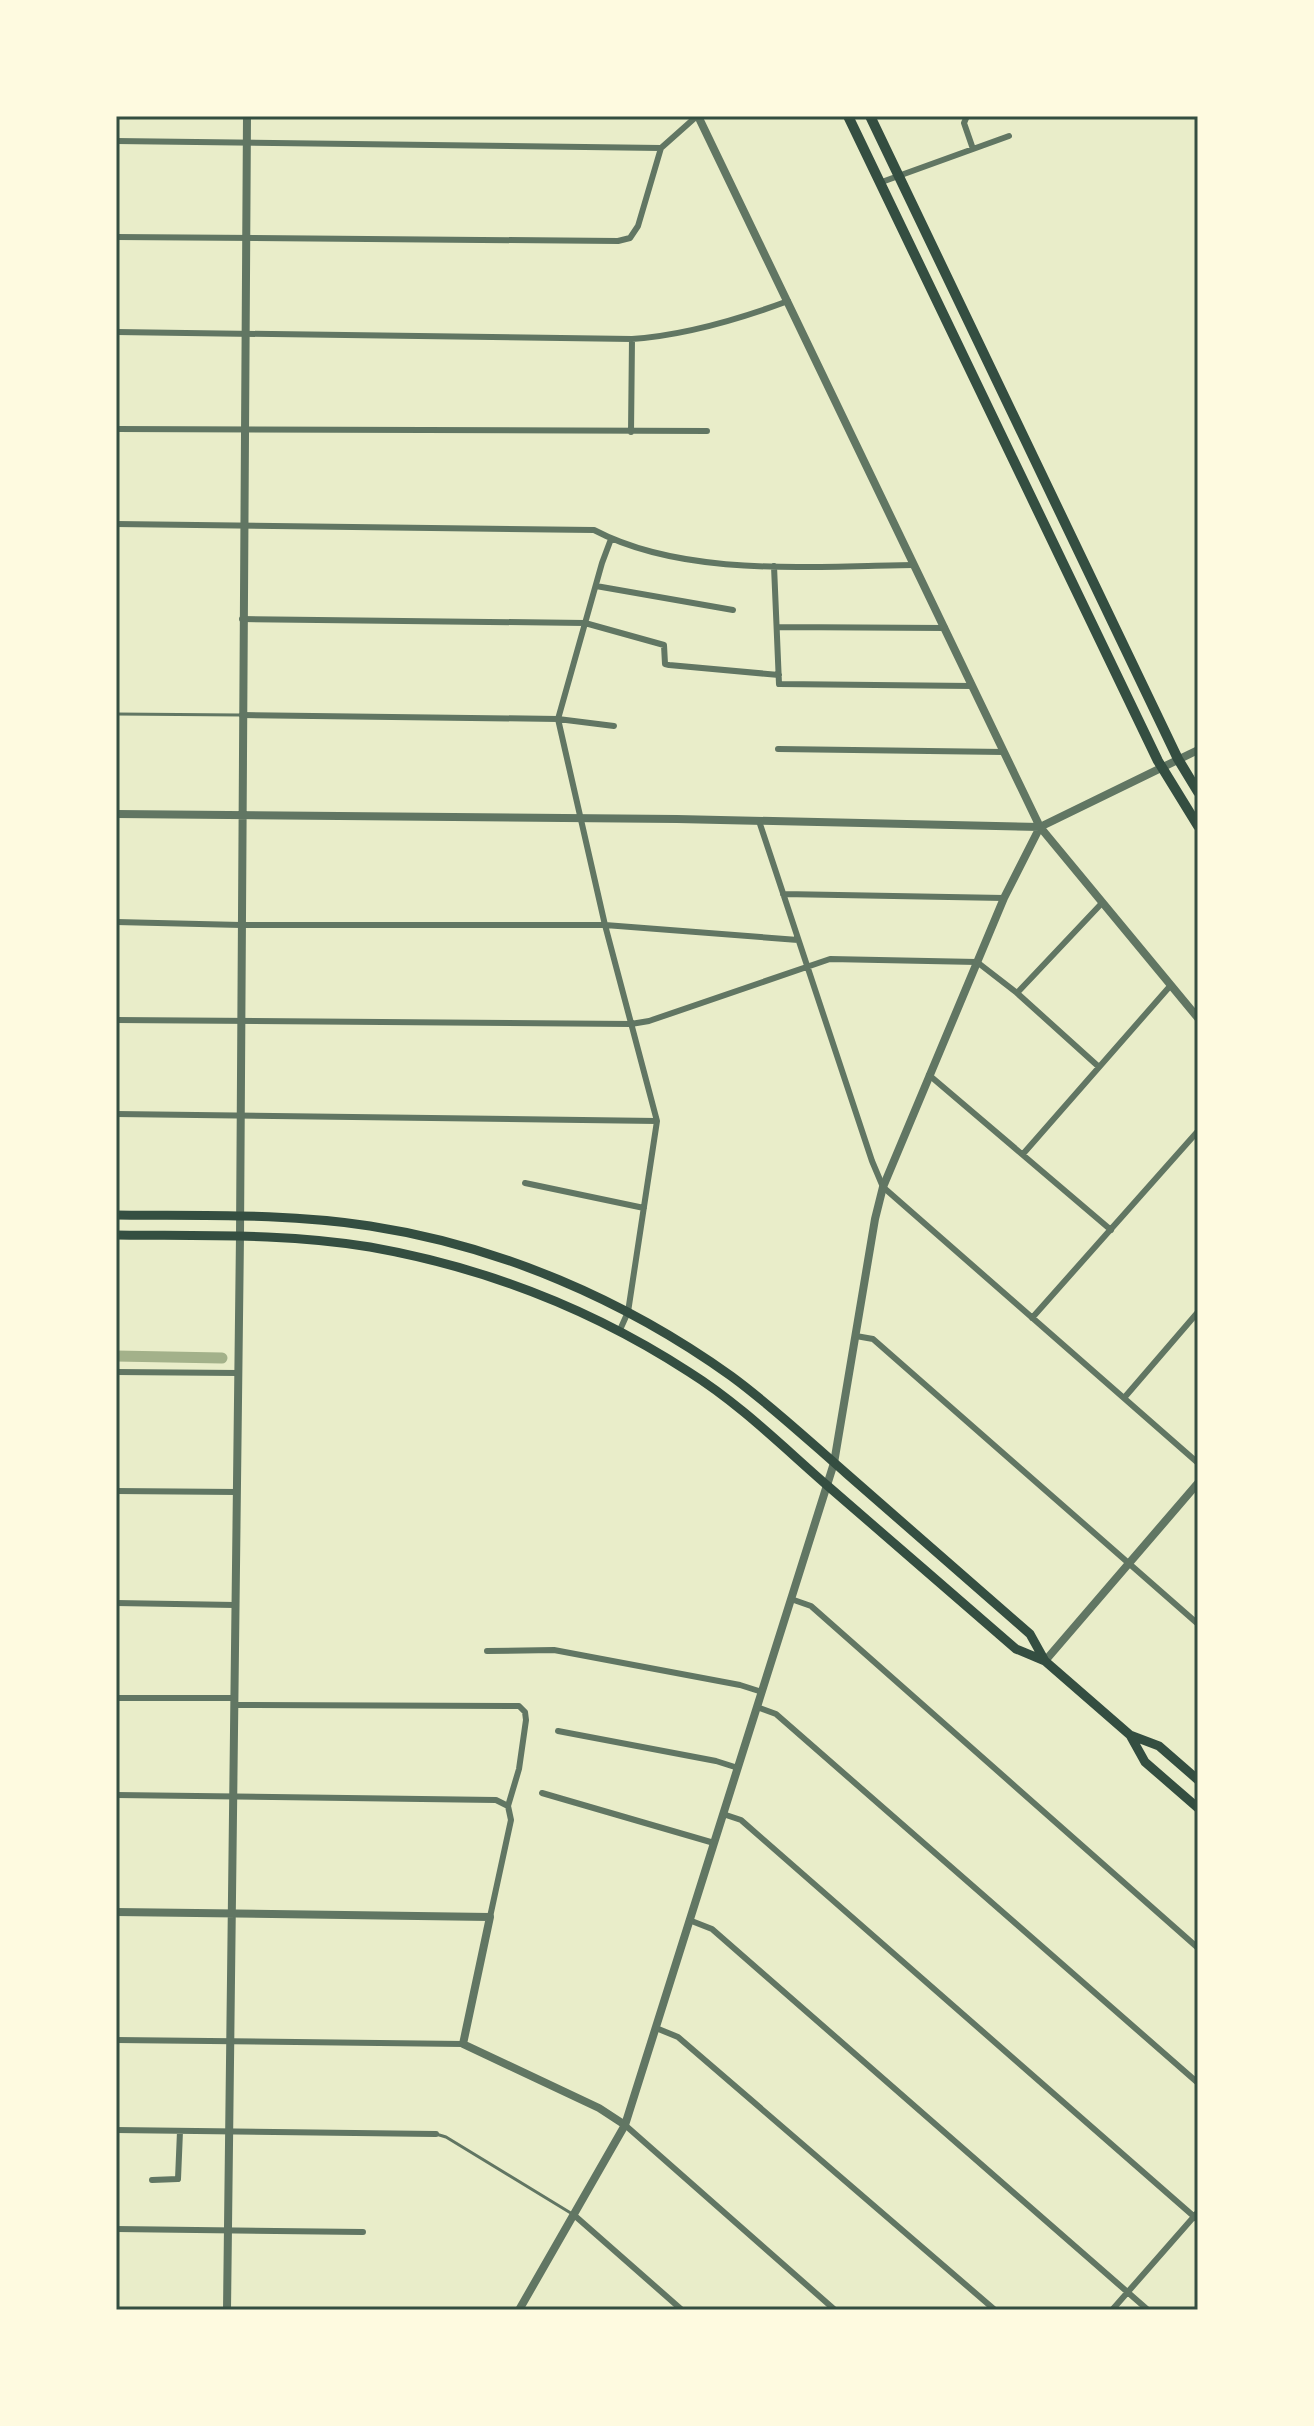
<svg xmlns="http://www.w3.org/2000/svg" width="1314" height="2426" font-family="Barlow,sans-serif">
  <rect width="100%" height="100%" fill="#e9edc9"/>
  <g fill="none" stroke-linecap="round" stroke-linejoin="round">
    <!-- canal -->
    <path stroke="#a3b18a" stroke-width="11" d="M116 1356 222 1358"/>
    <!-- service -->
    <path stroke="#617663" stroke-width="3" d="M116 714 240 715
      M436 2134 446 2137 574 2215"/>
    <!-- minor -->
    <path stroke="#617663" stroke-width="6" d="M967 116 964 123 973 149
      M116 141 661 148 697 116
      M879 183 1009 136
      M116 237 618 241 630 238 638 226 661 148
      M116 332 632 339C686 335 737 320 788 301
      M116 429 707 431
      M631 432 632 339
      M116 524 594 530C685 578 814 566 914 565
      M611 539 602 563 558 719 605 925 657 1121 628 1312 619 1332
      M774 566 779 684 972 686
      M596 586 733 610
      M242 619 585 623 664 645 665 664 669 665 779 675
      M777 627 945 628
      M242 715 558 719 614 726
      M778 749 1004 752
      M759 821 872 1161 883 1187 1198 1463
      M783 894 1004 898
      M116 922 241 925H605L798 940
      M1017 993 1102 903
      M116 1020 631 1024 649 1021 830 959 977 962 1017 993 1099 1067
      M929 1075 1111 1230
      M116 1114 657 1121
      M1023 1154 1171 985
      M525 1183 644 1208
      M1032 1318 1198 1131
      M856 1336 873 1339 1198 1624
      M116 1372 238 1373
      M1124 1398 1198 1312
      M116 1491 237 1492
      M791 1599 811 1606 1198 1948
      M116 1603 235 1605
      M487 1651 554 1650 740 1685 762 1692
      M116 1698H234
      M234 1705 519 1706 525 1712 526 1720 519 1769 508 1806
      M757 1707 776 1714 1198 2083
      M558 1731 716 1761 738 1768
      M542 1793 714 1843
      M116 1795 496 1800 508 1806 511 1820 490 1917
      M723 1814 741 1820 1198 2220
      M689 1920 712 1929 1148 2310
      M656 2028 678 2037 995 2310
      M116 2040 463 2044
      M625 2125 835 2310
      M116 2130 436 2134
      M152 2180 178 2179 180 2131
      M574 2215 682 2310
      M116 2229 363 2232
      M1112 2310 1198 2212"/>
    <!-- tertiary -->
    <path stroke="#617663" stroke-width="8" d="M698 116 1040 827 1198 1018
      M116 814 677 819 1040 827 1198 750
      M1045 1661 1198 1483
      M116 1912 490 1917 463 2044 599 2108 625 2125
      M227 2310 240 1236 247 116
      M519 2310 625 2125 834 1463 875 1219 883 1187 1004 898 1040 827"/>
    <!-- secondary -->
    <path stroke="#344e41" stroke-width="9" d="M116 1215C201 1216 286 1213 370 1226 500 1246 625 1300 731 1376 772 1406 809 1441 847 1474 908 1527 969 1580 1030 1634L1045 1661
      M116 1235C200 1236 286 1233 370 1247 483 1267 592 1309 689 1372 740 1404 783 1447 829 1487 891 1541 954 1595 1016 1649L1045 1661 1130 1735 1145 1762 1198 1808
      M1130 1735 1159 1746 1198 1780"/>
    <!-- primary -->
    <path stroke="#344e41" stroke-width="10" d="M848 116 1158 761 1198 826
      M870 116 1178 759 1198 792"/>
  </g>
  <!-- border -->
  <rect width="1314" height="2426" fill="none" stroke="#fefae0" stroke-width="236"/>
  <rect x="118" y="118" width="1078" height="2190" fill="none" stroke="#344e41" stroke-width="3"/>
</svg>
